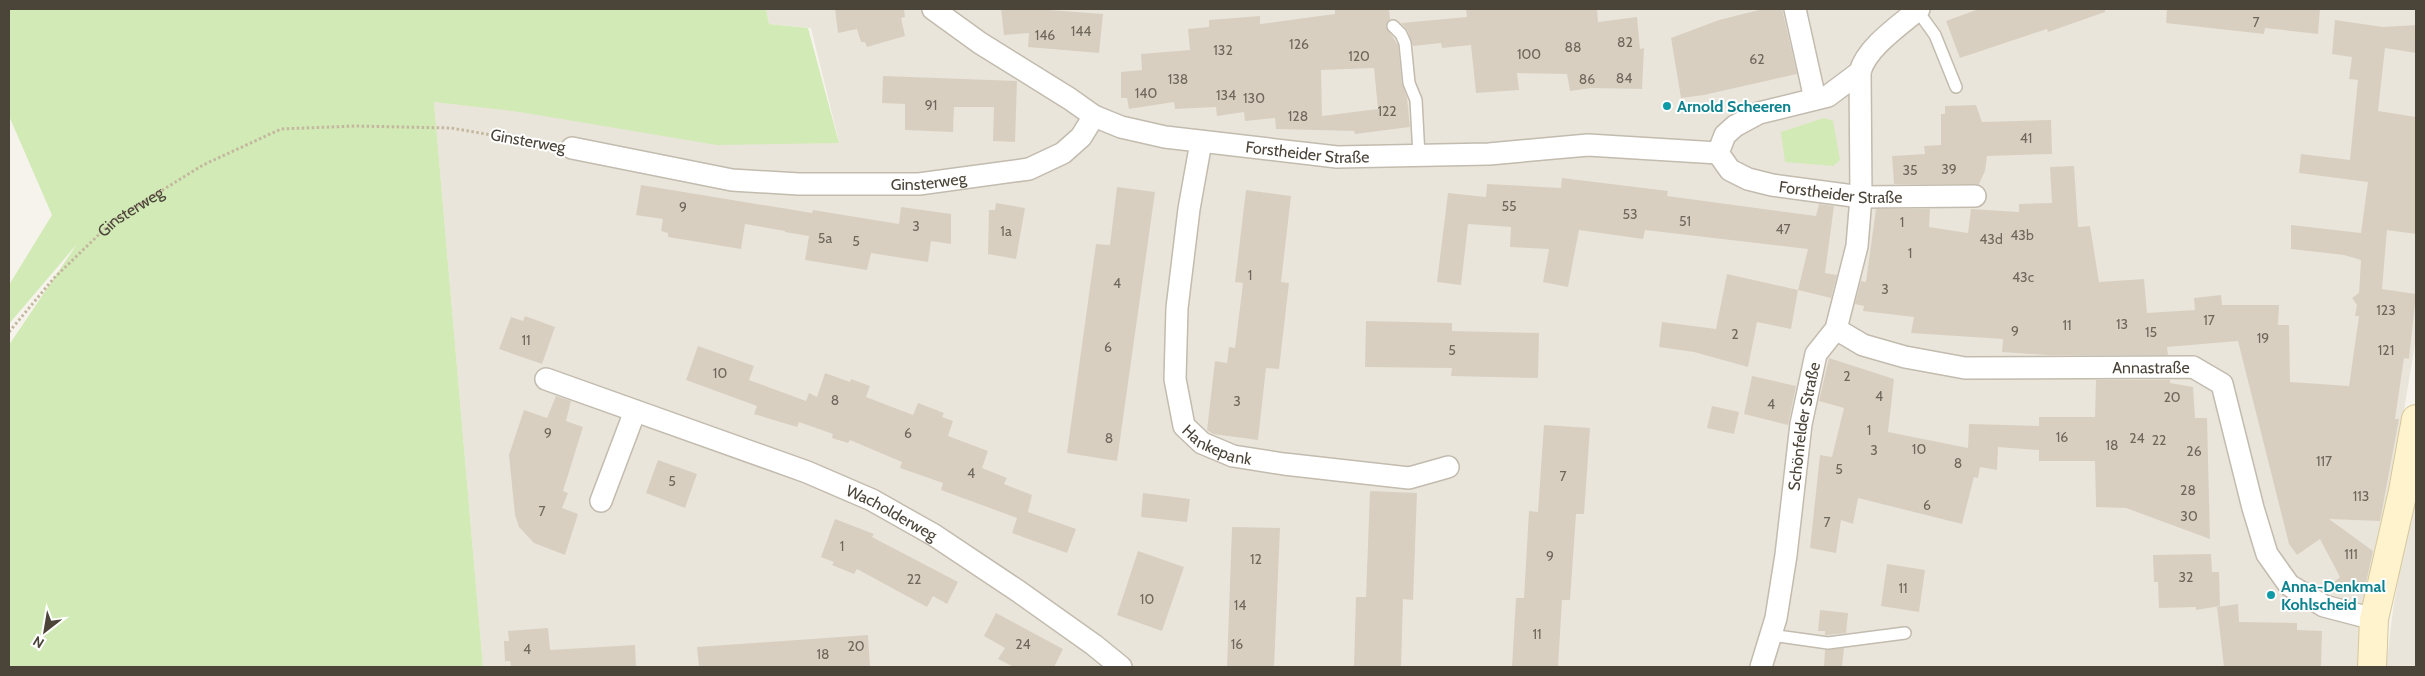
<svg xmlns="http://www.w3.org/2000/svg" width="2425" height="676" font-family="Cabin,sans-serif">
  <rect width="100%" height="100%" fill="#f6f3ec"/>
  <!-- residential -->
  <path fill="#eae5da" d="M766 9H2416V338L2371 608 2365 667H483L434 102 839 142 811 28 769 24Z
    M2416 473V667H2386L2393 610Z"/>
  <!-- green -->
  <path fill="#d2eab5" d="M9 9H766L769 24 808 28 839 143 717 145 520 112 434 102 483 667H9V345L77 244 9 324V285L52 215 9 116Z
    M1824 118 1833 121 1840 160 1833 166 1785 162 1781 132Z"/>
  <!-- building -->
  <path fill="#d8cfc1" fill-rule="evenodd" d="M835 9H904L905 17 901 18 905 36 867 47 865 42H861L857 29 838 33Z
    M1001 9H1037L1103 14 1099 53 1028 47 1029 33 1004 35Z
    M1335 9H1389L1390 19 1386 27 1398 45 1402 84 1407 98 1410 127 1355 134 1354 131 1276 129 1275 118 1245 121 1244 112 1217 116 1216 107 1175 109 1174 102 1129 109 1127 98H1121V72L1142 70 1141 54 1190 50 1188 29 1209 27V20L1260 16V24L1335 14ZM1374 68 1378 109 1322 116 1321 70Z
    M1466 9H1597L1598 22 1637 17 1640 49 1644 48 1642 89 1592 88 1570 91 1567 74 1517 73 1519 90 1476 93 1471 45 1442 48 1441 43 1413 46 1408 31 1401 23 1467 17Z
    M1763 9H1782L1797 74 1704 95 1681 98 1671 38 1719 20Z
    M1979 9H2105V12L2048 32 2047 29 1960 58 1946 21Z
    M2167 9H2320L2318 34 2265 28 2264 34 2166 23Z
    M2335 20 2383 27 2416 25V53L2385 48 2378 111 2416 117V234L2387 230 2382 289 2416 294 2409 359 2404 358 2395 419H2399L2380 521 2329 519 2373 551 2366 583 2359 590H2354L2330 586 2340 577 2320 539 2297 555 2289 544 2238 341 2167 347 2168 355H2047L2002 352 2003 339 1911 333 1914 317 1863 311 1864 306 1855 304 1861 281 1866 282 1876 209H1930L1929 227 1968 233 1971 209 2019 212V204L2052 203 2050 167 2074 166 2078 227 2090 226 2099 282 2144 279 2147 313 2195 310 2194 298 2221 295 2222 305H2279L2278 325H2289L2290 382 2349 386 2359 316H2355L2357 305 2352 298 2359 293 2361 260 2344 255 2291 249V225L2361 233 2368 182 2299 173 2301 154 2350 160 2358 80 2349 79 2352 57 2332 54Z
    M883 76 1017 81 1015 142 993 141 994 107H954L953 132 905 130V104L882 103Z
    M1976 105 1982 122 2051 120 2052 154 1987 156 1985 171 1979 184H1894L1892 156 1925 154 1924 146 1941 145V114H1945V106Z
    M1562 178 1668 191 1667 196 1816 216 1819 204 1834 206 1825 273 1837 275 1831 298 1798 290 1808 249 1645 230 1643 239 1579 230 1568 287 1543 282 1549 249 1510 247 1511 227 1468 224 1461 285 1437 282 1448 193 1486 197 1487 184 1561 188Z
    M641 185 812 213 813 210 899 224 901 207 951 214V244L931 241 928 262 871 253 867 270 805 260 809 236 785 232V231L745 224 741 249 668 237V233L661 231 663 219 636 215Z
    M1117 187 1155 192 1117 461 1067 453 1096 244 1110 245Z
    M1246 190 1291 196 1281 282 1289 283 1279 369 1266 368 1258 440 1213 434 1207 430 1215 361 1227 363 1229 347 1235 348 1243 283 1235 282Z
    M996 203 1025 208 1016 259 988 254 989 210H995Z
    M1727 274 1798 290 1791 329 1757 322 1748 367 1694 352 1659 347 1662 322 1716 329Z
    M525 316 555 327 542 364 499 349 511 317 523 321Z
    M1366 321 1452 323V331L1539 333 1538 378 1451 376 1452 368 1365 367Z
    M698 346 754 366 749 380 806 401 809 393 817 397 825 373 850 382 851 379 870 386 866 397 913 415 918 403 944 413 942 417 953 421 948 436 988 451 982 468 1007 478 1004 484 1032 495 1028 512 1076 529 1067 553 1012 533 1017 518 941 490 943 483 900 468 902 462 850 440 848 443 832 438 833 434 799 422 797 427 754 414 757 406 686 380Z
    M1829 358 1894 379 1888 432 1968 448 1969 424 2039 426V417H2095L2096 380H2170V383L2193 387 2195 418H2207L2210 539 2126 508 2096 507 2095 461H2039V450L1998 447 1997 470 1980 467 1978 478 1974 477 1962 524 1858 498 1853 524 1841 520 1836 553 1810 548 1820 455 1832 457 1844 408 1819 401Z
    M1752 376 1796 386 1788 425 1744 414Z
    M556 396 571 401 566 421 583 427 563 491 568 493 562 508 578 514 565 555 534 543 519 527 515 515 509 455 524 410 547 418Z
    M1712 406 1739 412 1734 434 1707 428Z
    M1544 425 1590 428 1584 514H1576L1570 600H1562L1558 667H1512L1516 598H1524L1529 511 1538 512Z
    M658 460 697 474 685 508 646 493Z
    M1370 491 1417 493 1413 600 1403 599 1401 667H1354L1356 597H1366Z
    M1143 493 1190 499 1187 522 1141 517Z
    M835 519 874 534 872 537 958 582 947 604 933 596 927 607 857 569 854 574 832 565 834 562 821 557Z
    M1232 527 1280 528 1274 667H1227Z
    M1138 551 1184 567 1162 631 1117 615Z
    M2211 554 2212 572H2219L2220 606 2196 610V607L2159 608 2158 582H2154L2153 555Z
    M1887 564 1925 570 1919 612 1881 606Z
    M2238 604 2239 622 2297 623V630L2322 631 2321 667H2224L2217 607Z
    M1820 610 1848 613 1846 633 1828 635H1825V631H1818Z
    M996 613 1063 649 1054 667H1014L998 659 1005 648 984 636Z
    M548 628 550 650 635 645 636 667H511L510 661H505L504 641H509L508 631Z
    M868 635 870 667H699L697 647Z
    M1844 648 1842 667H1824L1825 650Z"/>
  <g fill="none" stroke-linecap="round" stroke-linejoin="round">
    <defs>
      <path id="lane" d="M1917 10 1935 35 1956 87
        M1393 26 1401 34 1405 43 1409 83 1416 100 1419 156
        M1771 635 1828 643 1905 633"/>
      <g id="street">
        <path id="s2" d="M933 9 980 43 1070 99 1094 116 1121 127 1165 137 1337 157 1489 154 1588 145 1718 153"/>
        <path d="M1795 9 1815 99"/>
        <path id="s3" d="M1860 72 1828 96 1759 113 1735 126 1725 135 1718 153 1730 170 1748 179 1772 185 1861 197 1975 196"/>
        <path id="s4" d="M1201 142 1189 209 1177 308 1175 379 1184 426 1202 443 1233 456 1284 464 1409 478 1448 467"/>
        <path id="s5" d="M572 148 732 180 799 184H919L1029 169 1063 153 1081 137 1094 116"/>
        <path id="s6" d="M1836 329 1863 345 1905 357 1965 368 2193 367 2222 384 2253 508 2267 554 2289 585 2324 606 2374 619"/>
        <path id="s7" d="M546 379 807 472 872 500 934 535 1018 591 1094 645 1121 667"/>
        <path d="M601 501 635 411"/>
        <path id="s8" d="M1761 667 1776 618 1786 555 1801 424 1816 354 1836 329 1857 246 1861 197 1860 72C1866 48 1900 25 1919 9"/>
      </g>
      <path id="secondary" d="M2372 667 2374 619 2403 491 2416 419"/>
    </defs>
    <!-- lane casing -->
    <use href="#lane" stroke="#c2bbae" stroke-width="14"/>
    <!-- street casing -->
    <use href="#street" stroke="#c2bbae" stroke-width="24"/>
    <!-- secondary casing -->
    <use href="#secondary" stroke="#d6c79b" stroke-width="30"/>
    <!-- path -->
    <path stroke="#c4b79f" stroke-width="3" stroke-dasharray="2.5 2.5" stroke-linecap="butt" id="s1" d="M9 332 54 278 114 220 203 165 281 129 355 126 451 128 549 145"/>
    <!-- lane -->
    <use href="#lane" stroke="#fff" stroke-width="11"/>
    <!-- street -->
    <use href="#street" stroke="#fff" stroke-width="21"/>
    <!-- secondary -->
    <use href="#secondary" stroke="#fff3cd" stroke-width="28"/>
  </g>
  <!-- markers -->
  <g fill="#0f9aa8" stroke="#fff" stroke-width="2">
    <circle cx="1667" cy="106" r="5"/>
    <circle cx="2271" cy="595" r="5"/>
  </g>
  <g text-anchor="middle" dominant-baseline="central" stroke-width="4" stroke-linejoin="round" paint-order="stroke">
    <!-- number labels -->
    <g font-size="14" fill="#6e675b">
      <text x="2256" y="22">7</text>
      <text x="1081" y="31">144</text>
      <text x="1045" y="35">146</text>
      <text x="1625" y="42">82</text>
      <text x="1299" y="44">126</text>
      <text x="1573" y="47">88</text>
      <text x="1223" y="50">132</text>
      <text x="1529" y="54">100</text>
      <text x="1359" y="56">120</text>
      <text x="1757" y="59">62</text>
      <text x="1624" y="78">84</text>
      <text x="1178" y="79">138</text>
      <text x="1587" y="79">86</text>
      <text x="1146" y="93">140</text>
      <text x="1226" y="95">134</text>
      <text x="1254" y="98">130</text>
      <text x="931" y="105">91</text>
      <text x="1387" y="111">122</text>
      <text x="1298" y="116">128</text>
      <text x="2026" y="138">41</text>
      <text x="1949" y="169">39</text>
      <text x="1910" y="170">35</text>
      <text x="1509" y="206">55</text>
      <text x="683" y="207">9</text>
      <text x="1630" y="214">53</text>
      <text x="1685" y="221">51</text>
      <text x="1902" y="222">1</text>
      <text x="916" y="226">3</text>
      <text x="1783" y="229">47</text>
      <text x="1006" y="231">1a</text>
      <text x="2022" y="235">43b</text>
      <text x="825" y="238">5a</text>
      <text x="1991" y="239">43d</text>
      <text x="856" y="241">5</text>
      <text x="1910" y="253">1</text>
      <text x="1250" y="275">1</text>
      <text x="2023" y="277">43c</text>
      <text x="1117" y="283">4</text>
      <text x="1885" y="289">3</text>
      <text x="2386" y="310">123</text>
      <text x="2209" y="320">17</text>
      <text x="2122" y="324">13</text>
      <text x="2067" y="325">11</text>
      <text x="2015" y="331">9</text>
      <text x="2151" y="332">15</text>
      <text x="1735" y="334">2</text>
      <text x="2263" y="338">19</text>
      <text x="526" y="340">11</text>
      <text x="1108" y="347">6</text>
      <text x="1452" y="350">5</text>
      <text x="2386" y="350">121</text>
      <text x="720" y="373">10</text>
      <text x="1847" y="376">2</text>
      <text x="1879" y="396">4</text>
      <text x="2172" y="397">20</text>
      <text x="835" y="400">8</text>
      <text x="1237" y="401">3</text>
      <text x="1771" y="404">4</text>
      <text x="1869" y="430">1</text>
      <text x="548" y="433">9</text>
      <text x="908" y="433">6</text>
      <text x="2062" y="437">16</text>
      <text x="1109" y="438">8</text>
      <text x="2137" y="438">24</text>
      <text x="2159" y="440">22</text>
      <text x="2112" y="445">18</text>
      <text x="1919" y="449">10</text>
      <text x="1874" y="450">3</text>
      <text x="2194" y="451">26</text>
      <text x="2324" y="461">117</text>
      <text x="1958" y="463">8</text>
      <text x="1839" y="469">5</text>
      <text x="971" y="473">4</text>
      <text x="1563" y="476">7</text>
      <text x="672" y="481">5</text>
      <text x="2188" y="490">28</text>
      <text x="2361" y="496">113</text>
      <text x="1927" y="505">6</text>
      <text x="542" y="511">7</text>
      <text x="2189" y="516">30</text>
      <text x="1827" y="522">7</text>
      <text x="842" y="546">1</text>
      <text x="2351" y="554">111</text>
      <text x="1550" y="556">9</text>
      <text x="1256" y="559">12</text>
      <text x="2186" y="577">32</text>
      <text x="914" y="579">22</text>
      <text x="1903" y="588">11</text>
      <text x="1147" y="599">10</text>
      <text x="1240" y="605">14</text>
      <text x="1537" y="634">11</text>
      <text x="1023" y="644">24</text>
      <text x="1237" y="644">16</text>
      <text x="856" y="646">20</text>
      <text x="527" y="649">4</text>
      <text x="823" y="654">18</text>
    </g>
    <!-- culture labels -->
    <g font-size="16" font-weight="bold" fill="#0d838f" stroke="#fff" text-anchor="start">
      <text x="1677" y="106">Arnold Scheeren</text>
      <text x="2281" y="586">Anna-Denkmal<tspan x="2281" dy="18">Kohlscheid</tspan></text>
    </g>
    <!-- street labels -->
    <g font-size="16" fill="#4b4439" stroke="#fff">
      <text transform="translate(528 141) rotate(10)">Ginsterweg</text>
      <text stroke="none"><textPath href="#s2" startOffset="411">Forstheider Straße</textPath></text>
      <text stroke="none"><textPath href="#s5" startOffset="360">Ginsterweg</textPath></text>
      <text stroke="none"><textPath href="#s3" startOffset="306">Forstheider Straße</textPath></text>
      <text stroke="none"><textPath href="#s1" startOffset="172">Ginsterweg</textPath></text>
      <text stroke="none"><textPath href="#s6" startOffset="322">Annastraße</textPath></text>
      <text stroke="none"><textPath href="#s8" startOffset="245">Schönfelder Straße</textPath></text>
      <text stroke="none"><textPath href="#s4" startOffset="326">Hankepank</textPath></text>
      <text stroke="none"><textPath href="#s7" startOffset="371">Wacholderweg</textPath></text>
    </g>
  </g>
  <!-- border -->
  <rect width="2425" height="676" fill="none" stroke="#4b4439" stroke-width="20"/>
  <!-- north arrow -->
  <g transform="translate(45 631) rotate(211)" stroke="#ffffff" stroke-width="4" paint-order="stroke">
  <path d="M0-4L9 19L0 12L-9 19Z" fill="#4b4439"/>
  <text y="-8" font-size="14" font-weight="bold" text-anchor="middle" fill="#4b4439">N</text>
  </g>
</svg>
